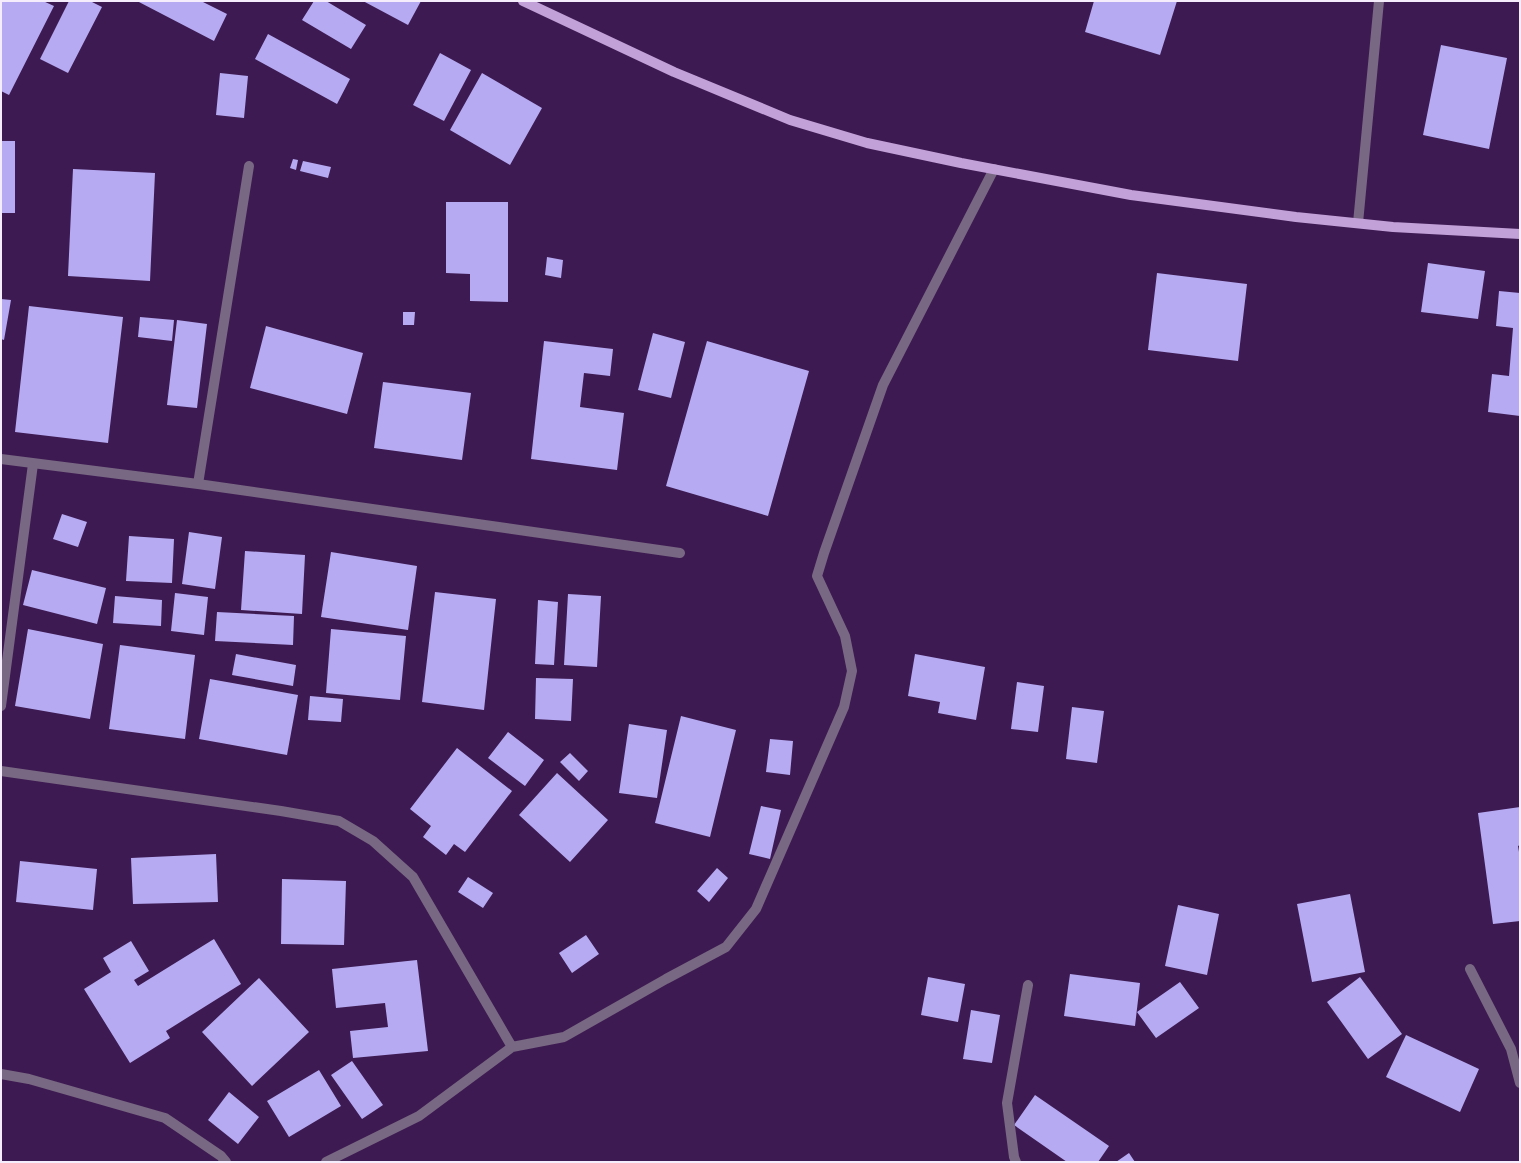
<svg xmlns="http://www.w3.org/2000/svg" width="1521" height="1163" font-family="'Sofia Sans Condensed',sans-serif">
  <rect width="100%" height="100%" fill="#3e1a52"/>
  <!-- building -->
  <path fill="#b6abf3" d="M1 1H43L54 6 9 95 1 91Z
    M69 1H90L102 7 68 73 40 59Z
    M137 1H201L227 14 214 41Z
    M314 1H326L366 25 351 49 302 20Z
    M363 1H421L408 25Z
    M1094 1H1177L1160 55 1085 32Z
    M268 34 350 79 337 104 255 59Z
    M1441 45 1507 58 1489 149 1423 135Z
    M440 53 471 70 444 121 413 105Z
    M220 73 248 76 244 118 216 115Z
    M482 73 542 108 510 165 450 130Z
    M1 141H15V213H1Z
    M293 159 298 160 296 170 290 168Z
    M303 161 331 167 328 178 300 171Z
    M73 169 155 173 150 281 68 276Z
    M446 202H508V302L470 301V274L446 273Z
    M547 257 563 260 561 278 545 275Z
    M1428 263 1485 271 1478 319 1421 312Z
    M1157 273 1247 284 1238 361 1148 350Z
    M1499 291 1520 293V416L1488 412 1492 374 1509 376 1513 328 1496 326Z
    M1 299 11 300 4 340 1 339Z
    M29 306 123 317 108 443 15 432Z
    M403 312H415L414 325H403Z
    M140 317 174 320 172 341 138 337Z
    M177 320 207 324 197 408 167 405Z
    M266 326 363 353 347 414 250 388Z
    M653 333 685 342 671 398 638 390Z
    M544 341 613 349 610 376 584 373 580 407 624 413 617 470 531 459Z
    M707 341 809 371 768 516 666 486Z
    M383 382 471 393 462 460 374 448Z
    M62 514 87 522 78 547 53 539Z
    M189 532 222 537 215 589 182 584Z
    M129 536 174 539 172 583 126 581Z
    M245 551 305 555 302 614 241 610Z
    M331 552 417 566 408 630 321 617Z
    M32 570 106 588 97 624 23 605Z
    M435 592 496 599 484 710 422 702Z
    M175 593 208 597 204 635 171 631Z
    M568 594 601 596 597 667 564 665Z
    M115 596 162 600 161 626 113 623Z
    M538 600 558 602 554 665 535 664Z
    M217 612 294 616 293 645 215 641Z
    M28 629 103 644 90 719 15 706Z
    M331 629 406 636 400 700 326 693Z
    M120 645 195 655 185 739 109 729Z
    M236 654 296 665 293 686 232 675Z
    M915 654 985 667 976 720 938 713 940 702 908 696Z
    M536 678 573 679 571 721 535 719Z
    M210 679 298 695 287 755 199 739Z
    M1017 682 1044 686 1038 732 1011 729Z
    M310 696 343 699 341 722 308 720Z
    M1072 707 1104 711 1097 763 1066 759Z
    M681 716 736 730 710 837 655 823Z
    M629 724 667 730 657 798 619 793Z
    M508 732 544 760 525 786 488 758Z
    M770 739 793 741 790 775 766 772Z
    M457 748 512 791 465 852 454 844 446 855 423 837 431 826 410 809Z
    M570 753 588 771 579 781 560 762Z
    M557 773 608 820 570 862 519 815Z
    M761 806 781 810 770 859 749 854Z
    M1520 807V845L1518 846 1520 858V921L1493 924 1478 813Z
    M216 854 218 902 133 904 131 858Z
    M20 861 97 869 93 910 16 902Z
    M717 868 728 878 709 902 697 891Z
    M468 877 493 893 483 908 458 892Z
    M282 879 346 881 344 945 281 944Z
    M1350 894 1365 972 1312 982 1297 904Z
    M1178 905 1219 914 1207 975 1165 966Z
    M586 935 599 954 572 973 559 953Z
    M214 939 241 984 166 1031 170 1038 130 1063 84 989 111 972 103 958 131 941 149 971 134 980 138 986Z
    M417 960 428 1051 353 1058 350 1031 388 1027 385 1003 336 1008 332 969Z
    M1070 974 1140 983 1135 1026 1064 1016Z
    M928 977 965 984 958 1022 921 1015Z
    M1360 977 1402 1034 1368 1059 1327 1002Z
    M259 978 309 1032 252 1086 202 1032Z
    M1180 982 1199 1008 1156 1038 1137 1012Z
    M971 1010 1000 1015 992 1063 963 1059Z
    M1406 1035 1479 1069 1460 1112 1386 1077Z
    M352 1061 383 1105 362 1119 331 1075Z
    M319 1070 341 1106 289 1137 267 1101Z
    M229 1092 259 1117 238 1144 208 1120Z
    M1035 1095 1109 1146 1098 1162H1067L1014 1125Z
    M1129 1153 1135 1162H1116Z"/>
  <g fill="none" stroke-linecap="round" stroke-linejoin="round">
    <!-- minor -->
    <path stroke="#786883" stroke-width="10" d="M1358 223 1379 1
      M1 459 198 484 680 553
      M198 484 249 166
      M1 706 33 464
      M1 771 281 811 339 821 373 841 413 877 512 1047
      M1470 969 1511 1049 1520 1083
      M1 1074 29 1079 165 1118 221 1156 226 1162
      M326 1162 419 1116 512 1047 564 1037 666 979 726 947 756 909 844 707 852 671 845 636 817 576 824 553 883 385 994 169
      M1016 1162 1014 1157 1007 1103 1028 985"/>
    <!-- major -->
    <path stroke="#c2a0d8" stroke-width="10" d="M523 1 674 72 790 120 867 143 961 163 1131 195 1296 217 1393 227 1520 234"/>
  </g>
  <!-- border -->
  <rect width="1521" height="1163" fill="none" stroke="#f5edfb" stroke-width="4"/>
</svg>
